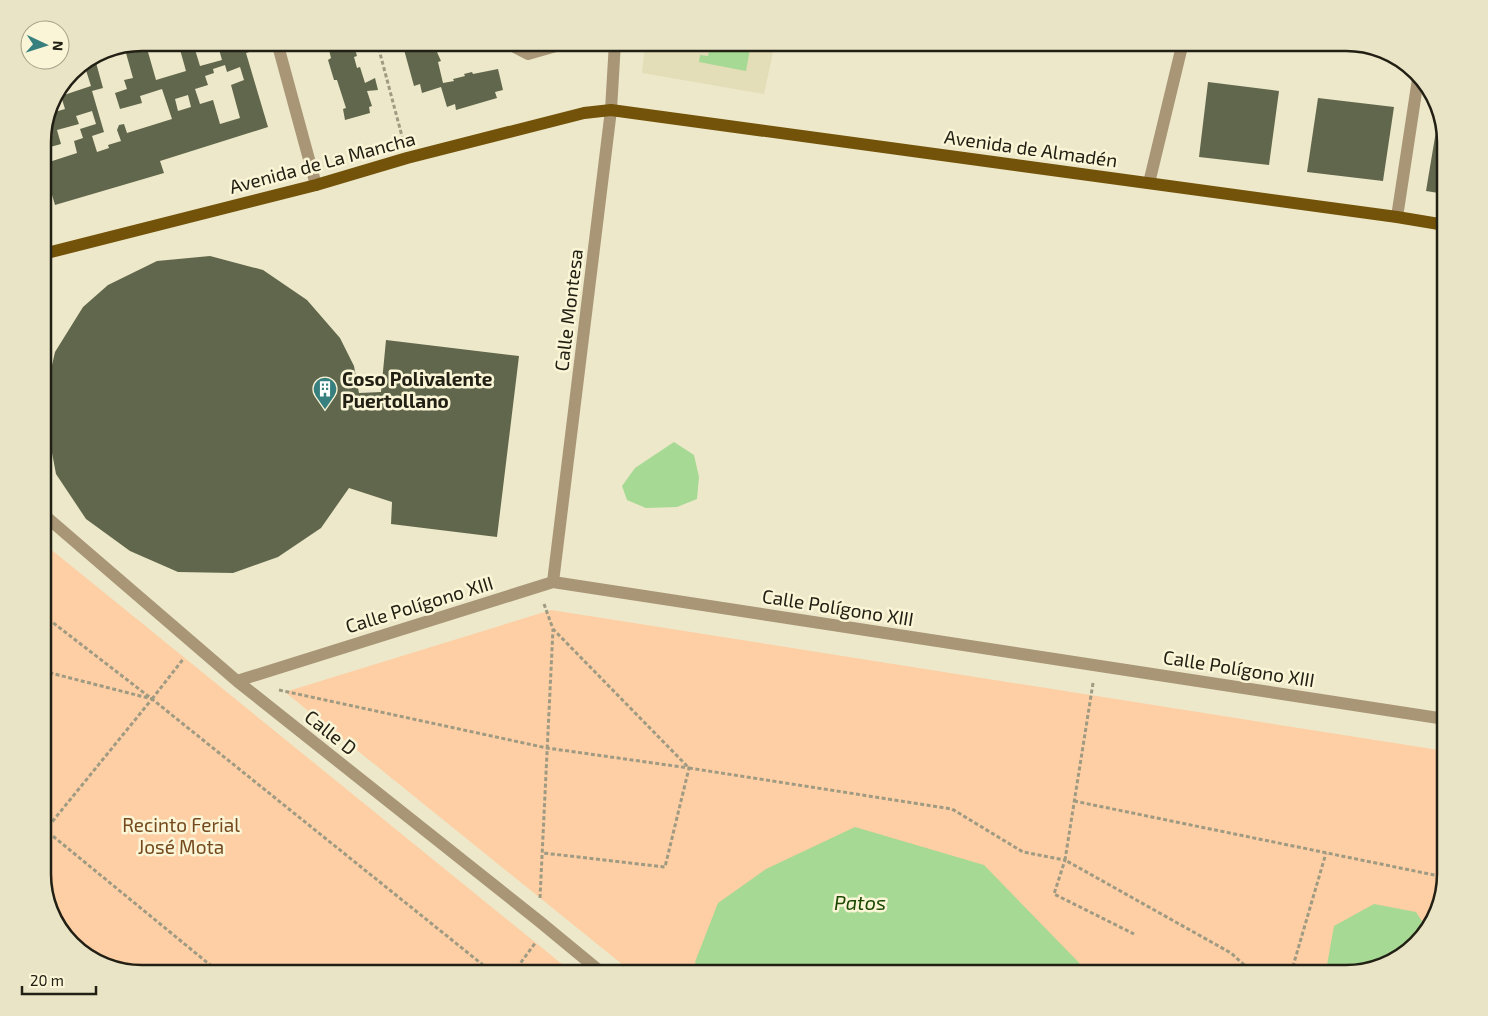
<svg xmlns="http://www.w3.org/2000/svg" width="1488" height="1016" font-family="'Exo 2',sans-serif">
  <rect width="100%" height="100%" fill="#ede8c9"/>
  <!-- built -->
  <path fill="#e3ddb8" d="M645 43H775L764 94 642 73Z"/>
  <!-- green -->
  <path fill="#fecea4" d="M43 543 573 973H143L87 956 56 923 43 880Z
    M551 610 1445 751V874L1428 929 1395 960 1346 973H633L285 692Z"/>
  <!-- water -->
  <path fill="#a6d993" d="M744 43 751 44 746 71 699 62 700 55 708 56 711 43Z
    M674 442 694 455 699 477 697 499 677 507 646 508 627 500 622 486 635 468Z
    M855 827 984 865 1089 973H699L695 962 718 903 766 869Z
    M1374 904 1416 912 1428 930 1395 960 1346 973H1330L1327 965 1334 926Z"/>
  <!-- building -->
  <path fill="#61674c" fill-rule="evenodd" d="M143 42H154L146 45 156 80 186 71 179 46 163 51 161 42H187L188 44 193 43 200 66 222 60 217 42H256L258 49 246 53 268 127 160 161 164 173 55 205 43 164 77 153 74 141 83 138 80 129 96 124 92 111 76 116 79 124 57 130 61 144 43 149V136L48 114 65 109 61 96 91 86 84 64 95 59 103 88 92 91 104 132 92 136 97 152 109 148 108 145 121 141 117 130 119 125 124 124 127 133 172 119 162 89 140 96 142 103 120 109 115 93 127 89 124 80 133 78 124 46ZM225 65 227 72 240 67 244 80 231 85 240 118 220 124 213 100 200 104 195 89 208 85 205 76 214 73 213 69ZM188 95 191 107 178 111 175 99Z
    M327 42H353L357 56 354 57 357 68 360 67 365 83 375 78 378 90 367 91 372 106 369 107 370 113 345 120 343 109 346 108 337 80H334L328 60 331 58Z
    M409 42 433 43 441 61 438 62 443 83 454 81 453 79 465 76 464 74 472 72 473 74 498 69 503 90 495 92 497 98 456 110 455 104 447 107 441 87 422 93 420 84 414 86 403 46Z
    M1208 82 1279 91 1269 165 1199 157Z
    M1318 98 1394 107 1383 181 1307 172Z
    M1438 119H1440L1445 142V194L1426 191Z
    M210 256 263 270 307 300 340 338 354 366 359 393 381 392 386 340 519 356 497 537 391 524 392 502 349 488 321 528 278 557 233 573 178 572 130 551 86 519 56 474 43 405 55 352 83 307 108 285 157 261Z"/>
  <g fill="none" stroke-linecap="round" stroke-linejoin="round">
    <!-- path -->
    <path stroke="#9f9b83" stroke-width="3" stroke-dasharray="4 2.5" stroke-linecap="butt" d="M377 42 403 140
      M544 604 553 629 689 768 952 809 1023 852 1065 860 1054 894 1134 934
      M43 615 152 699 493 973
      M43 671 152 699 43 833
      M1093 683 1065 860 1231 953 1253 973
      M279 690 547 748 689 768 665 867 543 853
      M152 699 184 658
      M1074 801 1444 877
      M43 828 220 973
      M540 898 553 629
      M513 973 536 942
      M1291 973 1326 853"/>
    <!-- street -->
    <path stroke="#a89677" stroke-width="12" d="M277 42 316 185
      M505 42 528 54 570 42
      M1149 183 1183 42
      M1397 217 1418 79
      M43 237 47 252
      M43 514 237 681 539 921 602 973
      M553 582 611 110 615 42
      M237 681 553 582 1445 719"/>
    <!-- primary -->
    <path stroke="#73530a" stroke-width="12" d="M43 254 316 185 407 158 584 113 611 110 1397 217 1445 225"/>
  </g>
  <!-- icons -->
  <defs>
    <symbol id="building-pin" viewBox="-11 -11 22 30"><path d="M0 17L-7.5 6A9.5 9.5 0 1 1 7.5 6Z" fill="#37807f" stroke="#faf5d6"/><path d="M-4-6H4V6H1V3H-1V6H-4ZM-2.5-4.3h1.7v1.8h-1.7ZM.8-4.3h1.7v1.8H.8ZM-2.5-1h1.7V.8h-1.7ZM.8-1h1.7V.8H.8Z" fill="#fff"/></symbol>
  </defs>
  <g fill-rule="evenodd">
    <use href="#building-pin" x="311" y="375" width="28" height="38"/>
  </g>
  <g text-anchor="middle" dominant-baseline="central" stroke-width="5" stroke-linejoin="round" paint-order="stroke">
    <!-- street labels -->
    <g font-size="19" fill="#222014" stroke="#faf5d6">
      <text transform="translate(1031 148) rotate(8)">Avenida de Almadén</text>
      <text transform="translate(322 162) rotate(-15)">Avenida de La Mancha</text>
      <text transform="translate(568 310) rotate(-83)">Calle Montesa</text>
      <text transform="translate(419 604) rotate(-17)">Calle Polígono XIII</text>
      <text transform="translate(838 607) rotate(9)">Calle Polígono XIII</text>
      <text transform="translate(1239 668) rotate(9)">Calle Polígono XIII</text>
      <text transform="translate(331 732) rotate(38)">Calle D</text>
    </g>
    <!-- poi labels -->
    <g font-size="19" font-weight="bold" fill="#222014" stroke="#faf5d6" text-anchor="start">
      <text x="342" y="378">Coso Polivalente<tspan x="342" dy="22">Puertollano</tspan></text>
    </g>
    <!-- park labels -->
    <g font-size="19" fill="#75491e" stroke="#faf5d6">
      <text x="181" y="824">Recinto Ferial<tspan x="181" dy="22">José Mota</tspan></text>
    </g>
    <!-- water labels -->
    <g font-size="20" font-style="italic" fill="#1a4800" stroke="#faf5d6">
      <text x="860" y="902">Patos</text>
    </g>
  </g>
  <!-- crop -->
  <path d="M0 0H1488V1016H0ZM142 51H1346A91 91 0 0 1 1437 142V874A91 91 0 0 1 1346 965H142A91 91 0 0 1 51 874V142A91 91 0 0 1 142 51Z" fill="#e9e4c6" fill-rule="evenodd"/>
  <path fill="none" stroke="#222014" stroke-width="2.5" d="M142 51H1346A91 91 0 0 1 1437 142V874A91 91 0 0 1 1346 965H142A91 91 0 0 1 51 874V142A91 91 0 0 1 142 51Z"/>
  <!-- north arrow -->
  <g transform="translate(45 45) rotate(94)"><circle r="24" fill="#faf5d6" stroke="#a4a088"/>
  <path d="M0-4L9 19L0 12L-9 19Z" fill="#37807f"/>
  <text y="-8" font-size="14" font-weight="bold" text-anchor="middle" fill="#222014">N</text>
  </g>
  <!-- scale -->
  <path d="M22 986v8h74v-8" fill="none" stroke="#222014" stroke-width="2.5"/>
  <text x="30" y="986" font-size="15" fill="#222014" stroke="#faf5d6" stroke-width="4" paint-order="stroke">20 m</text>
</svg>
